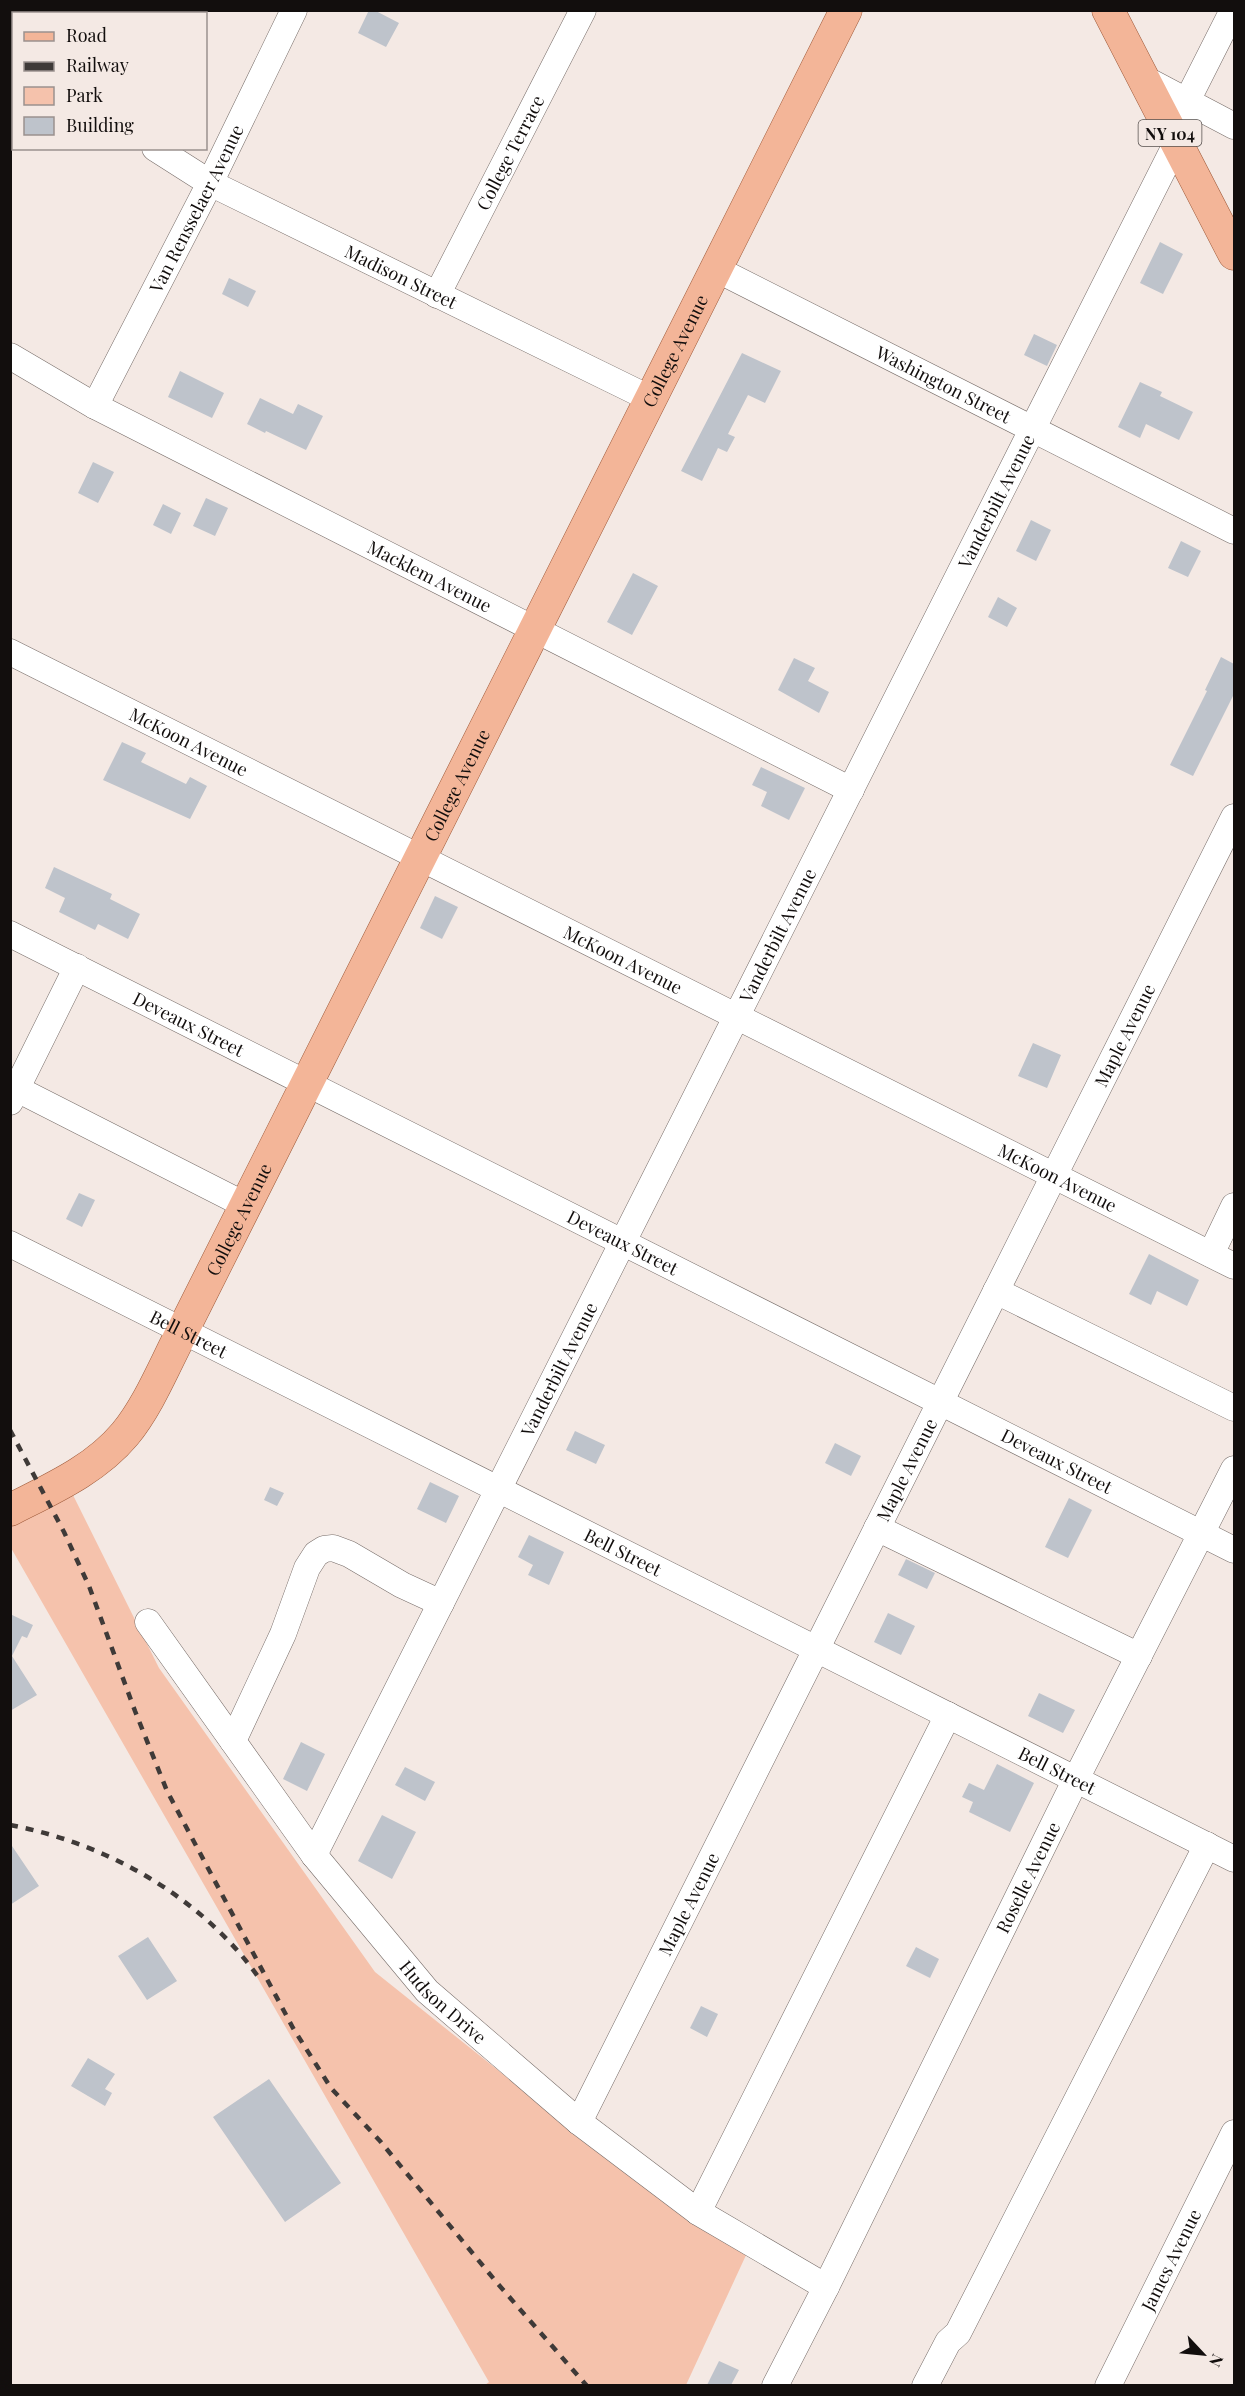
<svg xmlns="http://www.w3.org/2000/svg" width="1245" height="2396" font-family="'Playfair Display',serif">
  <rect width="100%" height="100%" fill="#f4e9e4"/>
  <!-- green -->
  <path fill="#f5c2ac" d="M72 1493 159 1668 375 1972 628 2174 747 2253 686 2385H485L489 2382 11 1548 10 1525Z"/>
  <!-- building -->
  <path fill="#bec3cb" d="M369 10H374L399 23 386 47 358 33Z
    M1160 242 1183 254 1163 294 1140 283Z
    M229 278 256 291 248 307 222 294Z
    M1034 334 1057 345 1047 366 1024 355Z
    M742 353 781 371 765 403 748 395 728 434 735 437 727 452 718 448 702 481 681 471Z
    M180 371 224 393 212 418 168 397Z
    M1140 382 1162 392 1160 396 1193 412 1179 440 1146 424 1140 438 1118 427Z
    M260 398 293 414 298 404 323 416 306 450 266 431 265 433 247 424Z
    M93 462 114 472 98 503 78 493Z
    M206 498 228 508 215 536 193 526Z
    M163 504 181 513 171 534 153 525Z
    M1031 520 1051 530 1036 561 1016 551Z
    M1181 541 1201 551 1188 577 1168 568Z
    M633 573 658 586 632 635 607 622Z
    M998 597 1017 608 1007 627 988 617Z
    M1221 657 1234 664V694L1193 776 1170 765 1207 691 1205 690Z
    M794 658 815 668 808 681 829 692 819 713 778 690Z
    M122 742 146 753 141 762 186 784 190 777 207 786 190 819 103 780Z
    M761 767 805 788 789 820 761 806 767 792 752 785Z
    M54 867 112 894 110 899 140 914 128 939 98 924 95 930 59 912 65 898 45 888Z
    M435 896 458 907 442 939 420 928Z
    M1033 1043 1061 1055 1047 1088 1018 1076Z
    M79 1193 95 1200 82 1227 66 1219Z
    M1149 1254 1199 1280 1187 1306 1157 1291 1151 1305 1129 1294Z
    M575 1431 605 1445 596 1464 566 1450Z
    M835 1443 861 1456 851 1476 825 1463Z
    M430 1482 459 1496 446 1523 417 1509Z
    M270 1487 284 1493 277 1506 264 1500Z
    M1069 1498 1092 1510 1068 1558 1045 1547Z
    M529 1535 564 1552 549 1585 528 1575 533 1565 518 1557Z
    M906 1559 935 1573 927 1589 898 1575Z
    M888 1613 915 1626 901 1655 874 1642Z
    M10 1614 33 1625 27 1638 22 1636 12 1656 37 1695 10 1711Z
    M1039 1693 1075 1710 1063 1733 1028 1716Z
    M301 1742 325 1754 307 1791 283 1779Z
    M997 1764 1034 1783 1010 1832 969 1812 973 1802 962 1797 969 1783 984 1790Z
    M405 1767 435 1782 425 1801 395 1785Z
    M382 1815 416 1832 392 1879 358 1861Z
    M10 1843 39 1886 10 1905Z
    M148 1937 177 1981 147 2000 118 1956Z
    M916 1947 939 1959 930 1978 906 1966Z
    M701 2006 718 2014 707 2037 690 2028Z
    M88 2058 115 2074 105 2089 112 2093 105 2106 71 2086Z
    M269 2079 341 2183 285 2222 213 2117Z
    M719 2361 739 2370 731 2385H707Z"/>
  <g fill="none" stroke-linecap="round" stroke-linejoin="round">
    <defs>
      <g id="minor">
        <path d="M13 10 15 14"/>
        <path d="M1143 78 1234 126"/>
        <path id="s1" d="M155 148 210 183 651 399"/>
        <path id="s2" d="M716 269 1234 531"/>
        <path id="s3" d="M437 295 583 10"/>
        <path id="s4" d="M10 356 95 406 851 790"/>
        <path id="s5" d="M95 406 210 183 294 10"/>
        <path id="s6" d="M10 652 1234 1266"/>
        <path id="s7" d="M10 934 1234 1550"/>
        <path d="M17 1089 245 1205"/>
        <path d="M10 1102 77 967"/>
        <path id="s8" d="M10 1244 1234 1859"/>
        <path d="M1211 1254 1234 1206"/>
        <path d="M996 1291 1234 1408"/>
        <path d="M877 1528 1139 1656"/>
        <path id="s9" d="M148 1622 314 1855 427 1991 579 2122 698 2212 826 2287"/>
        <path d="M233 1741 283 1634 307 1568 316 1554 324 1549 333 1548 349 1554 402 1585 441 1603"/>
        <path id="s10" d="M314 1855 1176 144 1187 101 1233 10"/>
        <path id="s11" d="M579 2122 1234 817"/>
        <path d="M698 2212 948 1715"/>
        <path id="s12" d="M775 2386 826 2287 1076 1779 1234 1469"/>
        <path d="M925 2386 948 2342 958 2333 1207 1845"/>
        <path id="s13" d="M1108 2386 1234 2133"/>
      </g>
      <g id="major">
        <path d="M1108 10 1234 254"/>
        <path id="s14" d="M10 1510C51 1489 95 1470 125 1434 149 1405 165 1364 183 1330L846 10"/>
      </g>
    </defs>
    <!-- minor casing -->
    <use href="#minor" stroke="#776d69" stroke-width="27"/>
    <!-- major casing -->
    <use href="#major" stroke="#9f5b3b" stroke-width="33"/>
    <!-- minor -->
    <use href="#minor" stroke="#fff" stroke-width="26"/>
    <!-- major -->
    <use href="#major" stroke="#f3b598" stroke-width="32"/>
    <!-- rail -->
    <path stroke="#3f3a38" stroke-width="4.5" stroke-dasharray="8 8" stroke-linecap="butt" d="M10 1430 64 1532 89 1586 135 1711 167 1791 293 2028 331 2088 380 2141 498 2284 587 2386
      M10 1825C106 1843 202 1897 259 1978"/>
  </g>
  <g text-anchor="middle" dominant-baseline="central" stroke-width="6" stroke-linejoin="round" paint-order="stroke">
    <!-- shield labels -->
    <rect fill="#f4e9e4" stroke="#56504e" stroke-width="1.5" x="1138.5" y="120" width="63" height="26" rx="4.5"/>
    <g font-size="16" font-weight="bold" fill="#120e0d">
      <text x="1170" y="133">NY 104</text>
    </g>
    <!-- street labels -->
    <g font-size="18" fill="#120e0d" stroke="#f4e9e4">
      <text stroke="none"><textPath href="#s3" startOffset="160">College Terrace</textPath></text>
      <text stroke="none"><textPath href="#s5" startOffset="222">Van Rensselaer Avenue</textPath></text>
      <text stroke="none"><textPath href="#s1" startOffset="278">Madison Street</textPath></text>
      <text stroke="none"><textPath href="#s14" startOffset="1354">College Avenue</textPath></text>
      <text stroke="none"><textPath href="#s2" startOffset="255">Washington Street</textPath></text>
      <text stroke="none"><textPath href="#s10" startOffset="1516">Vanderbilt Avenue</textPath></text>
      <text stroke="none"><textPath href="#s4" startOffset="474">Macklem Avenue</textPath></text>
      <text stroke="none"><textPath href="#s6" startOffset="200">McKoon Avenue</textPath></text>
      <text stroke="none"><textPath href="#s14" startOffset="868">College Avenue</textPath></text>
      <text stroke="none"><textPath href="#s10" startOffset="1030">Vanderbilt Avenue</textPath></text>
      <text stroke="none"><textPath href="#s6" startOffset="686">McKoon Avenue</textPath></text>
      <text stroke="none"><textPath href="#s7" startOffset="200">Deveaux Street</textPath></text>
      <text stroke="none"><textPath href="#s11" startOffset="1216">Maple Avenue</textPath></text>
      <text stroke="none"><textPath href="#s6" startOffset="1172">McKoon Avenue</textPath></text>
      <text stroke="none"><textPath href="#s14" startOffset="382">College Avenue</textPath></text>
      <text stroke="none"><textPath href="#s7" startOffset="686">Deveaux Street</textPath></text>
      <text stroke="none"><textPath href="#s8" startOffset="200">Bell Street</textPath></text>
      <text stroke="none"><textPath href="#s10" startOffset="544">Vanderbilt Avenue</textPath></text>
      <text stroke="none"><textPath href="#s7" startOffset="1172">Deveaux Street</textPath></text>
      <text stroke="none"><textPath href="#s11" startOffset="730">Maple Avenue</textPath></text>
      <text stroke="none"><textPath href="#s8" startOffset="686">Bell Street</textPath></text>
      <text stroke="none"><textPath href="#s8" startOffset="1172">Bell Street</textPath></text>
      <text stroke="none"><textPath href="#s12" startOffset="568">Roselle Avenue</textPath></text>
      <text stroke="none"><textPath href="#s11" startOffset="244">Maple Avenue</textPath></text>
      <text stroke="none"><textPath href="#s9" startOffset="482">Hudson Drive</textPath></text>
      <text stroke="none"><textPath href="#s13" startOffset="141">James Avenue</textPath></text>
    </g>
  </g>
  <!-- border -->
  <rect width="1245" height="2396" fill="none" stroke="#120e0d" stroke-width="24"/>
  <!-- legend -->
  <rect x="12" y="12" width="195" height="138" fill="#f4e9e4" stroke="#9a918e" stroke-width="1.5"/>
  <rect x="24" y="32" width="30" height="9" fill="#f3b598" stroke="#9a918e" stroke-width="1.5"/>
  <text x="66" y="42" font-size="18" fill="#120e0d">Road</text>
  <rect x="24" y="62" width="30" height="9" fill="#3f3a38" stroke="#9a918e" stroke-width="1.5"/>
  <text x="66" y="72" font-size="18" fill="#120e0d">Railway</text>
  <rect x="24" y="87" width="30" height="18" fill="#f5c2ac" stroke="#9a918e" stroke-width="1.5"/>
  <text x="66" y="102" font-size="18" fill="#120e0d">Park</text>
  <rect x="24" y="117" width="30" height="18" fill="#bec3cb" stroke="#9a918e" stroke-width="1.5"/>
  <text x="66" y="132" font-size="18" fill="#120e0d">Building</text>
  <!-- north arrow -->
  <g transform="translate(1203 2354) rotate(116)" stroke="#f4e9e4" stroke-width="4.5" paint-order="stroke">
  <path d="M0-4.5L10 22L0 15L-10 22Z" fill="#120e0d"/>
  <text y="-9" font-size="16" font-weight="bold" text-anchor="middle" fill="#120e0d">N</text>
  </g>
</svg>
